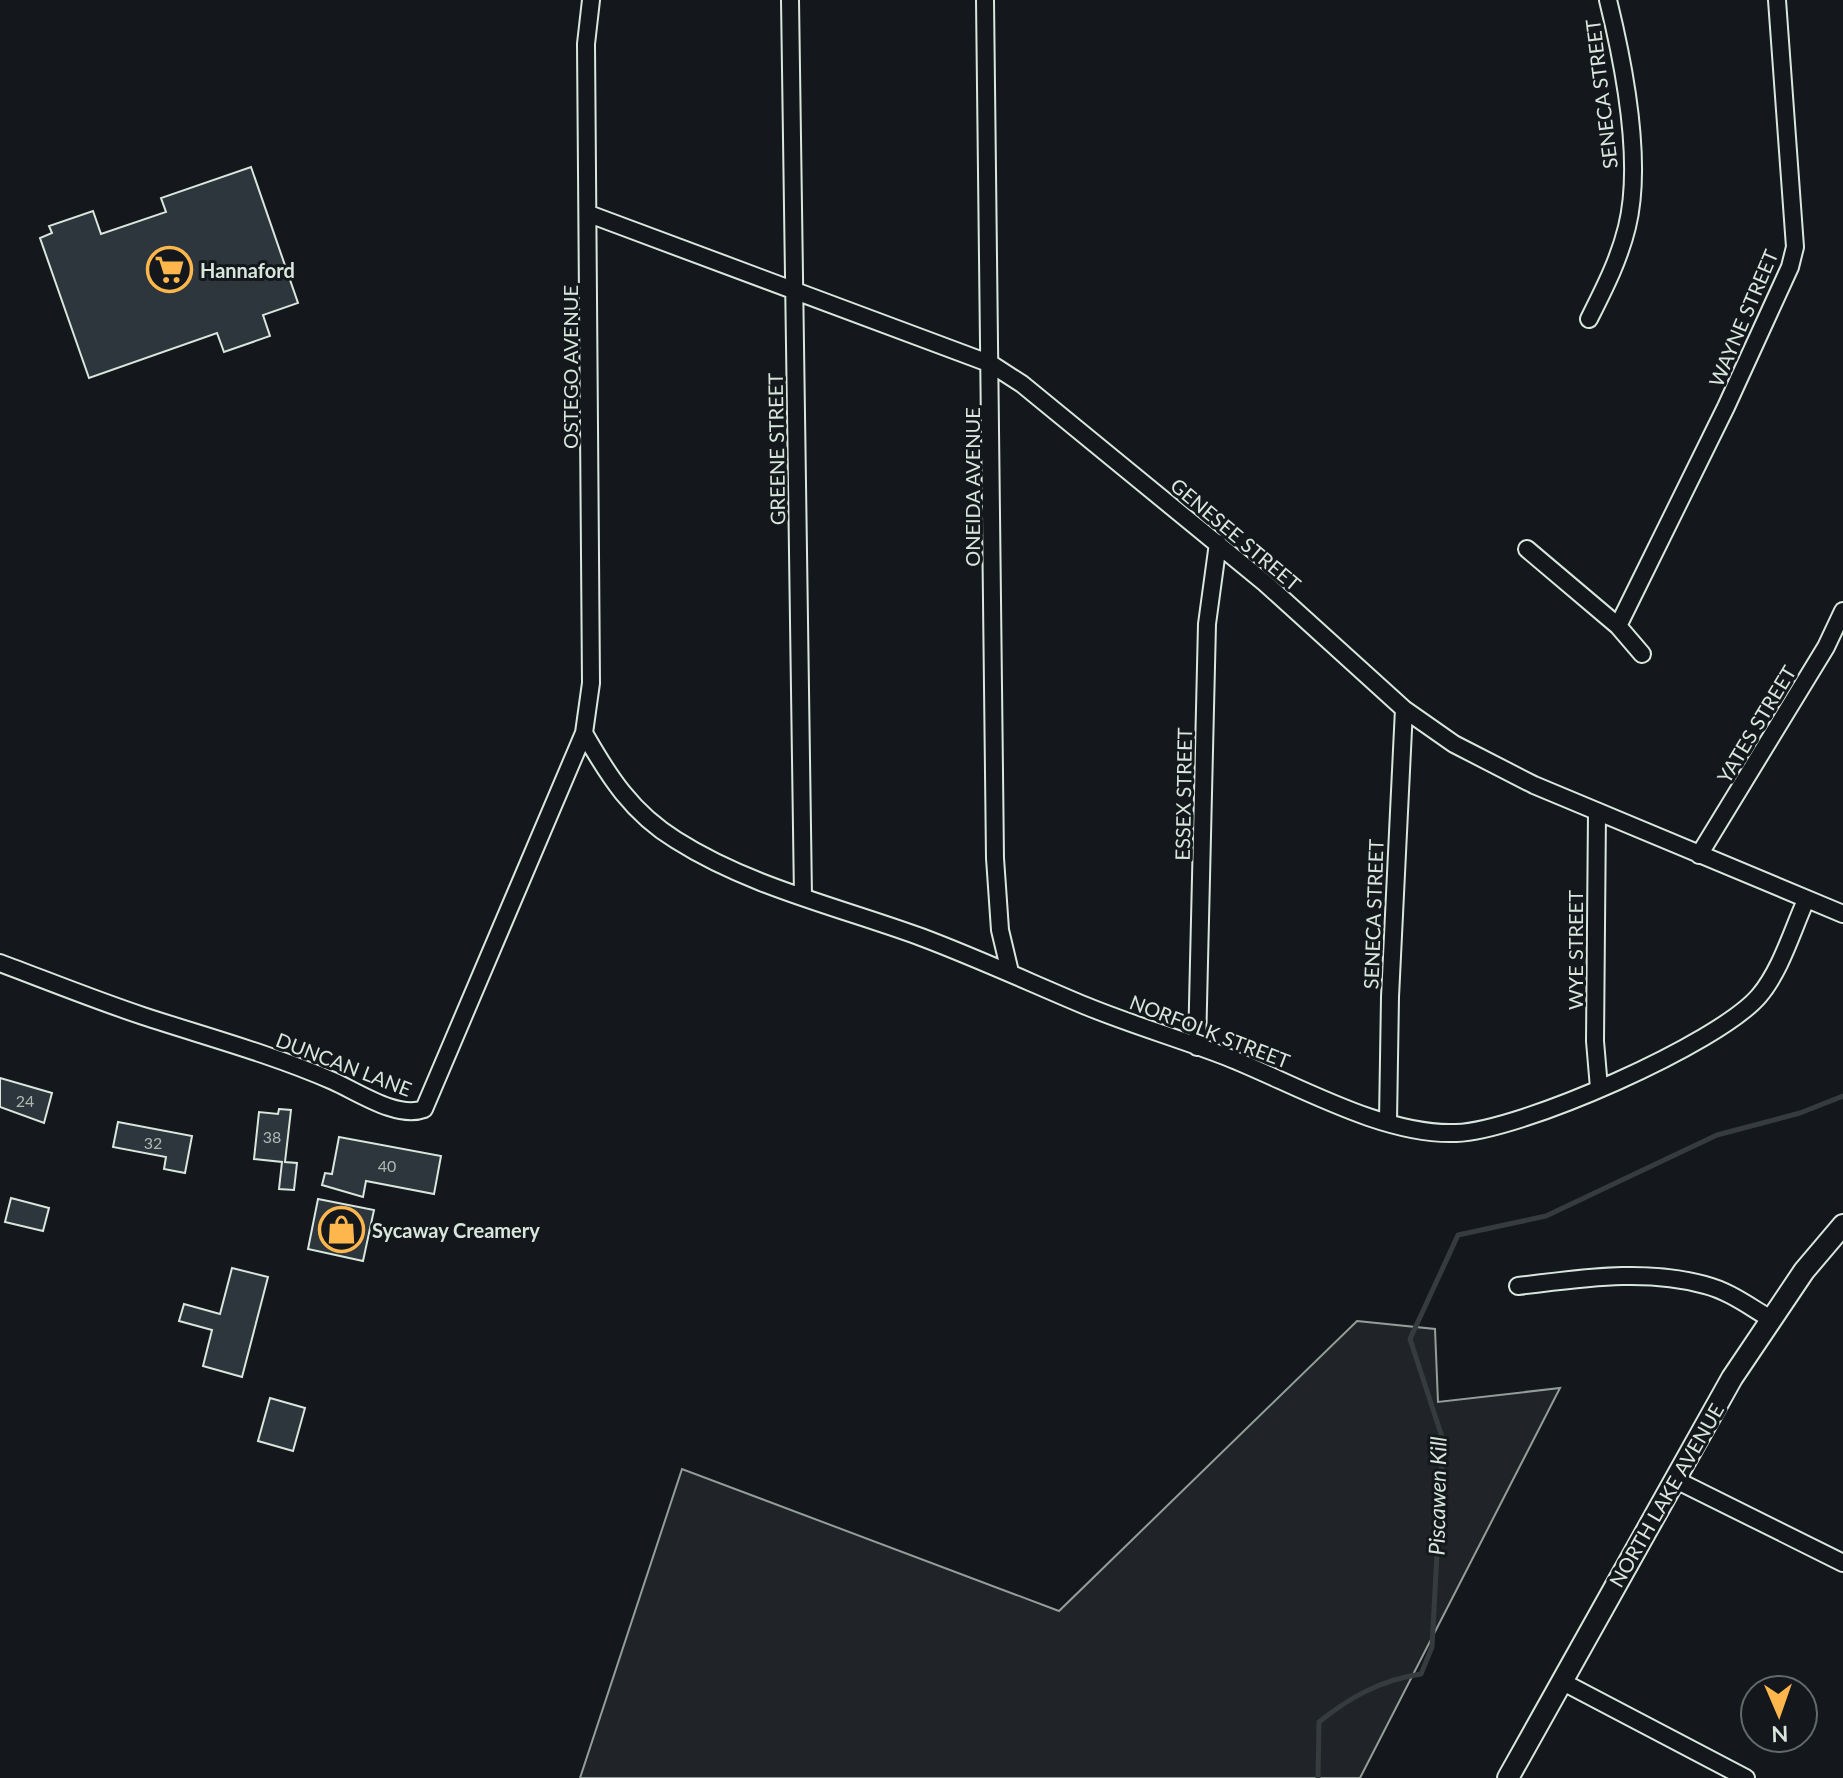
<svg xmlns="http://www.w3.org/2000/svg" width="1843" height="1778" font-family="Lato,sans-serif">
  <rect width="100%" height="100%" fill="#14181c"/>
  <!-- green -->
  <path fill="#202428" stroke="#939e99" stroke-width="2" d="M1357 1321 1435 1329 1438 1402 1560 1388 1360 1778H580L682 1469 1059 1611Z"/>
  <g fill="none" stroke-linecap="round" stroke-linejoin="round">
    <!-- stream -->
    <path stroke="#363b3e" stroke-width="5" d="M1318 1778 1319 1722C1350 1697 1381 1680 1421 1674L1432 1647 1443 1440 1410 1339 1458 1235 1546 1216 1717 1135 1800 1113 1843 1096"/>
  </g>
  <!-- building -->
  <path fill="#2c363c" stroke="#d8e6dc" stroke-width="2" d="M251 167 298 303 263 315 270 336 224 352 217 333 89 378 40 238 52 233 49 226 93 211 101 234 166 212 161 198Z
    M0 1078 52 1093 44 1123 0 1107Z
    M279 1109 291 1110 285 1162 297 1163 294 1190 279 1189 282 1162 254 1159 259 1112 278 1114Z
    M118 1122 192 1136 185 1173 164 1169 166 1157 113 1147Z
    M339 1137 441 1156 434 1194 366 1181 363 1197 322 1185 325 1173 332 1174Z
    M11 1198 49 1208 43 1231 5 1222Z
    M318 1199 374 1210 363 1261 308 1249Z
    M232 1268 268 1277 242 1377 203 1366 212 1330 179 1321 184 1304 220 1314Z
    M270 1398 305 1408 293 1451 258 1441Z"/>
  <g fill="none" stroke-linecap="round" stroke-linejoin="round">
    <defs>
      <path id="minor" d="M790 0 803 897
        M985 0 995 858 1000 930 1010 972
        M589 214 991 364 1022 384 1265 583 1404 709 1454 744 1534 785 1843 914
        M1589 319C1604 289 1619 260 1627 227 1643 162 1624 65 1608 0
        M1527 549 1618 626 1642 654
        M1618 626 1726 407 1790 267 1795 247 1777 0
        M584 733C609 777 632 813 676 840 750 887 839 907 921 937 977 958 1031 983 1086 1006 1132 1025 1181 1039 1227 1057 1295 1084 1383 1136 1456 1133 1520 1131 1718 1044 1759 996 1781 970 1792 931 1806 900
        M1597 812 1595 1041 1599 1088
        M1699 855 1826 647 1843 611
        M0 963C48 981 95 1000 143 1016 207 1037 271 1054 333 1081 358 1092 397 1119 424 1109L584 733 591 683 586 44 591 0
        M1197 1047 1207 624 1218 543
        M1388 1121 1390 997 1404 709
        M1518 1286C1579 1279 1644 1268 1705 1285 1729 1291 1750 1307 1771 1319
        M1674 1479 1843 1563
        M1561 1681 1746 1778"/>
      <path id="tertiary" d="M1508 1778 1732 1378 1804 1271 1843 1225"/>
    </defs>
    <!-- minor casing -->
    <use href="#minor" stroke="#d8e6dc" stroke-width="20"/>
    <!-- tertiary casing -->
    <use href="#tertiary" stroke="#d8e6dc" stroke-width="24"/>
    <!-- minor -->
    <use href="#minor" stroke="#14181c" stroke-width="16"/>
    <!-- tertiary -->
    <use href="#tertiary" stroke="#14181c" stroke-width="20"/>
  </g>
  <!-- icons -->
  <defs>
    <symbol id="supermarket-ring" viewBox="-11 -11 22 22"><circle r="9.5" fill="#14181c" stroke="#ffb74d" stroke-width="1.5"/><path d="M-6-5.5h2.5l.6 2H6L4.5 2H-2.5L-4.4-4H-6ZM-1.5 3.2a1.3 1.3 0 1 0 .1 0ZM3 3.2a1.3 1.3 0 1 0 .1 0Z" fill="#ffb74d"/></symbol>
    <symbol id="shop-ring" viewBox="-11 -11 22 22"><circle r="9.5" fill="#14181c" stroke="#ffb74d" stroke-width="1.5"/><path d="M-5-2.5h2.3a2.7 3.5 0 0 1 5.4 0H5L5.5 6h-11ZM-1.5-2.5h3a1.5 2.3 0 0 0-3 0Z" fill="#ffb74d"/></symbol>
  </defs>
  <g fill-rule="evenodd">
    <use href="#supermarket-ring" x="144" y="244" width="51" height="51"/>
    <use href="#shop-ring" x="316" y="1204" width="51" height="51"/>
  </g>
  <g text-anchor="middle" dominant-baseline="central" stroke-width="6" stroke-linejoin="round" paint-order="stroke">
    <!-- number labels -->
    <g font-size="16" fill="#adbab4">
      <text x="25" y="1100">24</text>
      <text x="272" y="1136">38</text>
      <text x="153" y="1142">32</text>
      <text x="387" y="1165">40</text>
    </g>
    <!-- street labels -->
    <g font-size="20" fill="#d8e6dc" stroke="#14181c">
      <text transform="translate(1601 94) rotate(-97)">SENECA STREET</text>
      <text transform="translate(1743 318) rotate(-67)">WAYNE STREET</text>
      <text transform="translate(570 367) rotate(-90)">OSTEGO AVENUE</text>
      <text transform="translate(776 449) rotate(-91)">GREENE STREET</text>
      <text transform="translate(972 487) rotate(-90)">ONEIDA AVENUE</text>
      <text transform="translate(1236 534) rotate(40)">GENESEE STREET</text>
      <text transform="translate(1756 724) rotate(-59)">YATES STREET</text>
      <text transform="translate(1183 794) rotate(-89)">ESSEX STREET</text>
      <text transform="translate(1373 914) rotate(-88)">SENECA STREET</text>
      <text transform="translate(1575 950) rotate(-90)">WYE STREET</text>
      <text transform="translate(1210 1031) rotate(21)">NORFOLK STREET</text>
      <text transform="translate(344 1064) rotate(21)">DUNCAN LANE</text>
      <text transform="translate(1666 1495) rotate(-60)">NORTH LAKE AVENUE</text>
    </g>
    <!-- poi labels -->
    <g font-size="20" font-weight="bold" fill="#d8e6dc" stroke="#14181c" text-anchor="start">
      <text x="200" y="270">Hannaford</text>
      <text x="372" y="1230">Sycaway Creamery</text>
    </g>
    <!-- water labels -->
    <g font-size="22" font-style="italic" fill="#d8e6dc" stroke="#14181c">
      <text transform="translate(1437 1496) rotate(-89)">Piscawen Kill</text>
    </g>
  </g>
  <!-- north arrow -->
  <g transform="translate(1779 1714) rotate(178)"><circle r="38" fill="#14181c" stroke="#626a69" stroke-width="2"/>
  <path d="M0-6L14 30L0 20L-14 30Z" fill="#ffb74d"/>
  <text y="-12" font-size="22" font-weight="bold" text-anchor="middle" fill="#d8e6dc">N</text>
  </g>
</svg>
